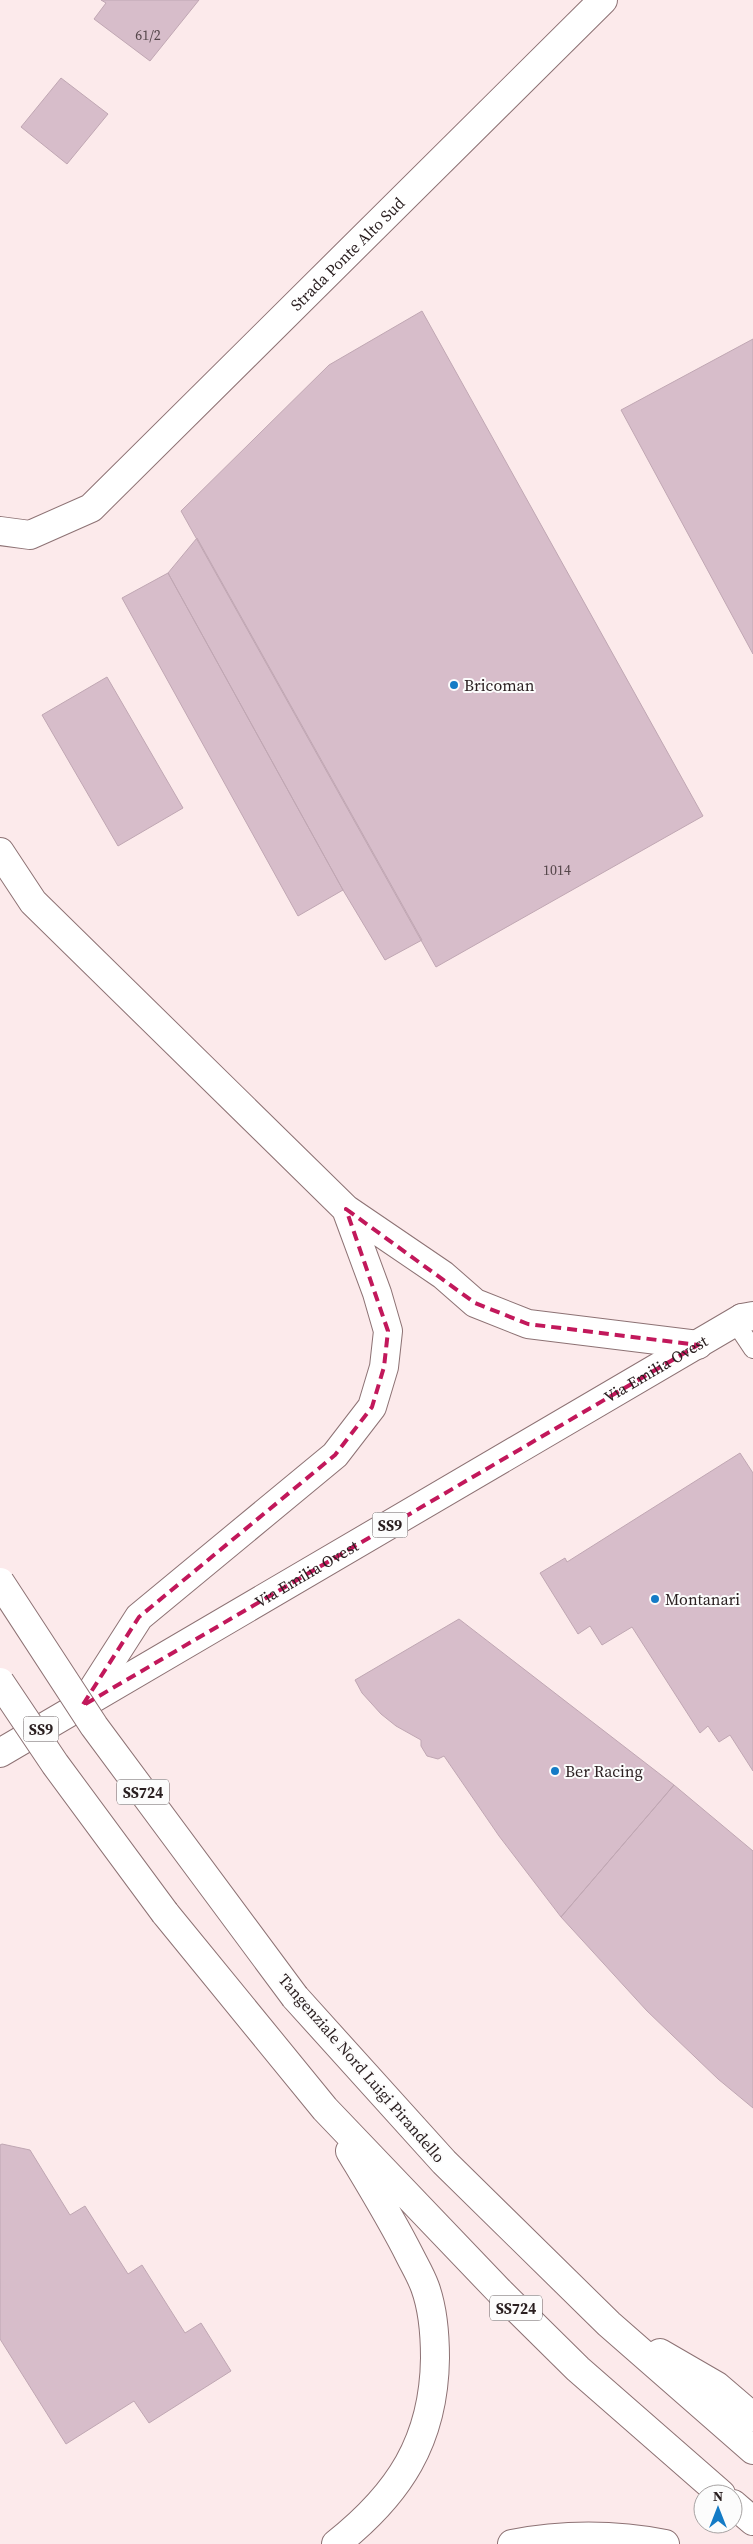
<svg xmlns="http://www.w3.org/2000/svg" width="753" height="2544" font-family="'Source Serif 4',serif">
  <rect width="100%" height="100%" fill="#fceaeb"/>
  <!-- building -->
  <path fill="#d7bdca" stroke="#c0a7b3" d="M101 0H199L150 61 94 19 106 3Z
    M61 78 108 114 67 164 21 127Z
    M422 311 703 816 436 967 181 511 329 365Z
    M753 339V654L621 410Z
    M197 538 422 940 385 960 343 890 168 573Z
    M168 573 343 890 298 916 122 598Z
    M107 677 183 808 118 846 42 715Z
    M740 1453 753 1473V1771L730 1735 719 1742 708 1726 700 1733 632 1627 602 1645 590 1626 578 1634 540 1573 565 1558 567 1562Z
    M459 1619 674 1785 561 1917 499 1836 444 1756 438 1759 427 1756 421 1746V1740L396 1726 381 1714 362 1693 355 1680Z
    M674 1785 753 1851V2108L718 2079 647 2011 561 1917Z
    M2 2144 30 2150 70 2215 85 2206 128 2274 142 2265 185 2333 201 2323 231 2371 149 2423 134 2401 66 2444 0 2339V2145Z"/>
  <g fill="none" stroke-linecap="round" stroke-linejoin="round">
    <defs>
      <path id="service" d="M735 1322 753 1349"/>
      <g id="minor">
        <path id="s1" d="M0 531 30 535 91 508 603 0"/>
      </g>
      <g id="primary">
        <path id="s2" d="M0 1753 742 1318"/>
      </g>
      <path id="trunk" d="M0 852 33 902 346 1209 443 1275 475 1303 528 1324 698 1345
        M742 1318 753 1316
        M82 1706 139 1617 335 1455 372 1407 384 1367 388 1331 377 1293 346 1209
        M165 1913 325 2109 501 2293 578 2369 721 2494
        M295 1997 444 2162 609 2324 753 2450
        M660 2353 717 2386 753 2417
        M733 2504 753 2521
        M336 2544C399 2494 434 2441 435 2358 435 2335 433 2309 425 2287 421 2276 415 2266 410 2256 392 2220 371 2186 350 2151
        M512 2544C561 2534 616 2534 665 2544"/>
    </defs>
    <!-- service casing -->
    <use href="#service" stroke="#8d7274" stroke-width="20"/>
    <!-- minor casing -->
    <use href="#minor" stroke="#8d7274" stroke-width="30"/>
    <!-- primary casing -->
    <use href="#primary" stroke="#8d7274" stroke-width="30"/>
    <!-- trunk casing -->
    <use href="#trunk" stroke="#8d7274" stroke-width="30"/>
    <!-- service -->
    <use href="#service" stroke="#fff" stroke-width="18"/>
    <!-- minor -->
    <use href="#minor" stroke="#fff" stroke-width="28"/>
    <!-- primary -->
    <use href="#primary" stroke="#fff" stroke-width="28"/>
    <!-- trunk -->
    <use href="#trunk" stroke="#fff" stroke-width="28"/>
    <defs>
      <path id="trunk-bridge" d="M0 1582 94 1726 295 1997
        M0 1682 55 1764 165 1913"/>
    </defs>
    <!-- trunk-bridge casing -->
    <use href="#trunk-bridge" stroke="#8d7274" stroke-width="30" stroke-linecap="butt"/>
    <!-- trunk-bridge -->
    <use href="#trunk-bridge" stroke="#fff" stroke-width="28"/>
  </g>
  <!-- marked area -->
  <path fill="none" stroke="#c2185b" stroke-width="4" stroke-dasharray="10 6" stroke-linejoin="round" d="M346 1209 475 1303 528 1324 698 1345 82 1706 139 1617 335 1455 372 1407 384 1367 388 1331Z"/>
  <!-- markers -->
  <g fill="#147bc6" stroke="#fcfcfc" stroke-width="2">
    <circle cx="454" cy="685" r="5"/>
    <circle cx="655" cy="1599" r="5"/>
    <circle cx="555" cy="1771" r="5"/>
  </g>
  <g text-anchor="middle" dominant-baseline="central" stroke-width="4" stroke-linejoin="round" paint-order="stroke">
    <!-- number labels -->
    <g font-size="14" fill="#55464a">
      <text x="148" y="35">61/2</text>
      <text x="557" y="870">1014</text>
    </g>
    <!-- shield labels -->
    <g fill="#fcfcfc" stroke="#696162" stroke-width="1">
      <rect x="372.5" y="1512.5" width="35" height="25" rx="4"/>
      <rect x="23.5" y="1716.5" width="35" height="25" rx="4"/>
      <rect x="117" y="1779.5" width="52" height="25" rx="4"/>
      <rect x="490" y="2295.5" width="52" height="25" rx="4"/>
    </g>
    <g font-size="15" font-weight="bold" fill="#2a1f20">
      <text x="390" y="1525">SS9</text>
      <text x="41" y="1729">SS9</text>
      <text x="143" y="1792">SS724</text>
      <text x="516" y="2308">SS724</text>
    </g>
    <!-- street labels -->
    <g font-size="16" fill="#2a1f20" stroke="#fcfcfc">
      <text stroke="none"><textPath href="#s1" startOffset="458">Strada Ponte Alto Sud</textPath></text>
      <text stroke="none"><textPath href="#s2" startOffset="760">Via Emilia Ovest</textPath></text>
      <text stroke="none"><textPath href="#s2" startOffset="355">Via Emilia Ovest</textPath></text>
      <text transform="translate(362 2068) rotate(49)">Tangenziale Nord Luigi Pirandello</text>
    </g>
    <!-- poi labels -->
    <g font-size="16" fill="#2a1f20" stroke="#fcfcfc" text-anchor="start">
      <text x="464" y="685">Bricoman</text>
      <text x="665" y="1599">Montanari</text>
      <text x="565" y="1771">Ber Racing</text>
    </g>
  </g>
  <!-- north arrow -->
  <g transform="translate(718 2509)"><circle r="24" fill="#fcfcfc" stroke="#a8a4a4"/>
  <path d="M0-4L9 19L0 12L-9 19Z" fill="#147bc6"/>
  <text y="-8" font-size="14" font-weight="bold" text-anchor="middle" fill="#2a1f20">N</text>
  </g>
</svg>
